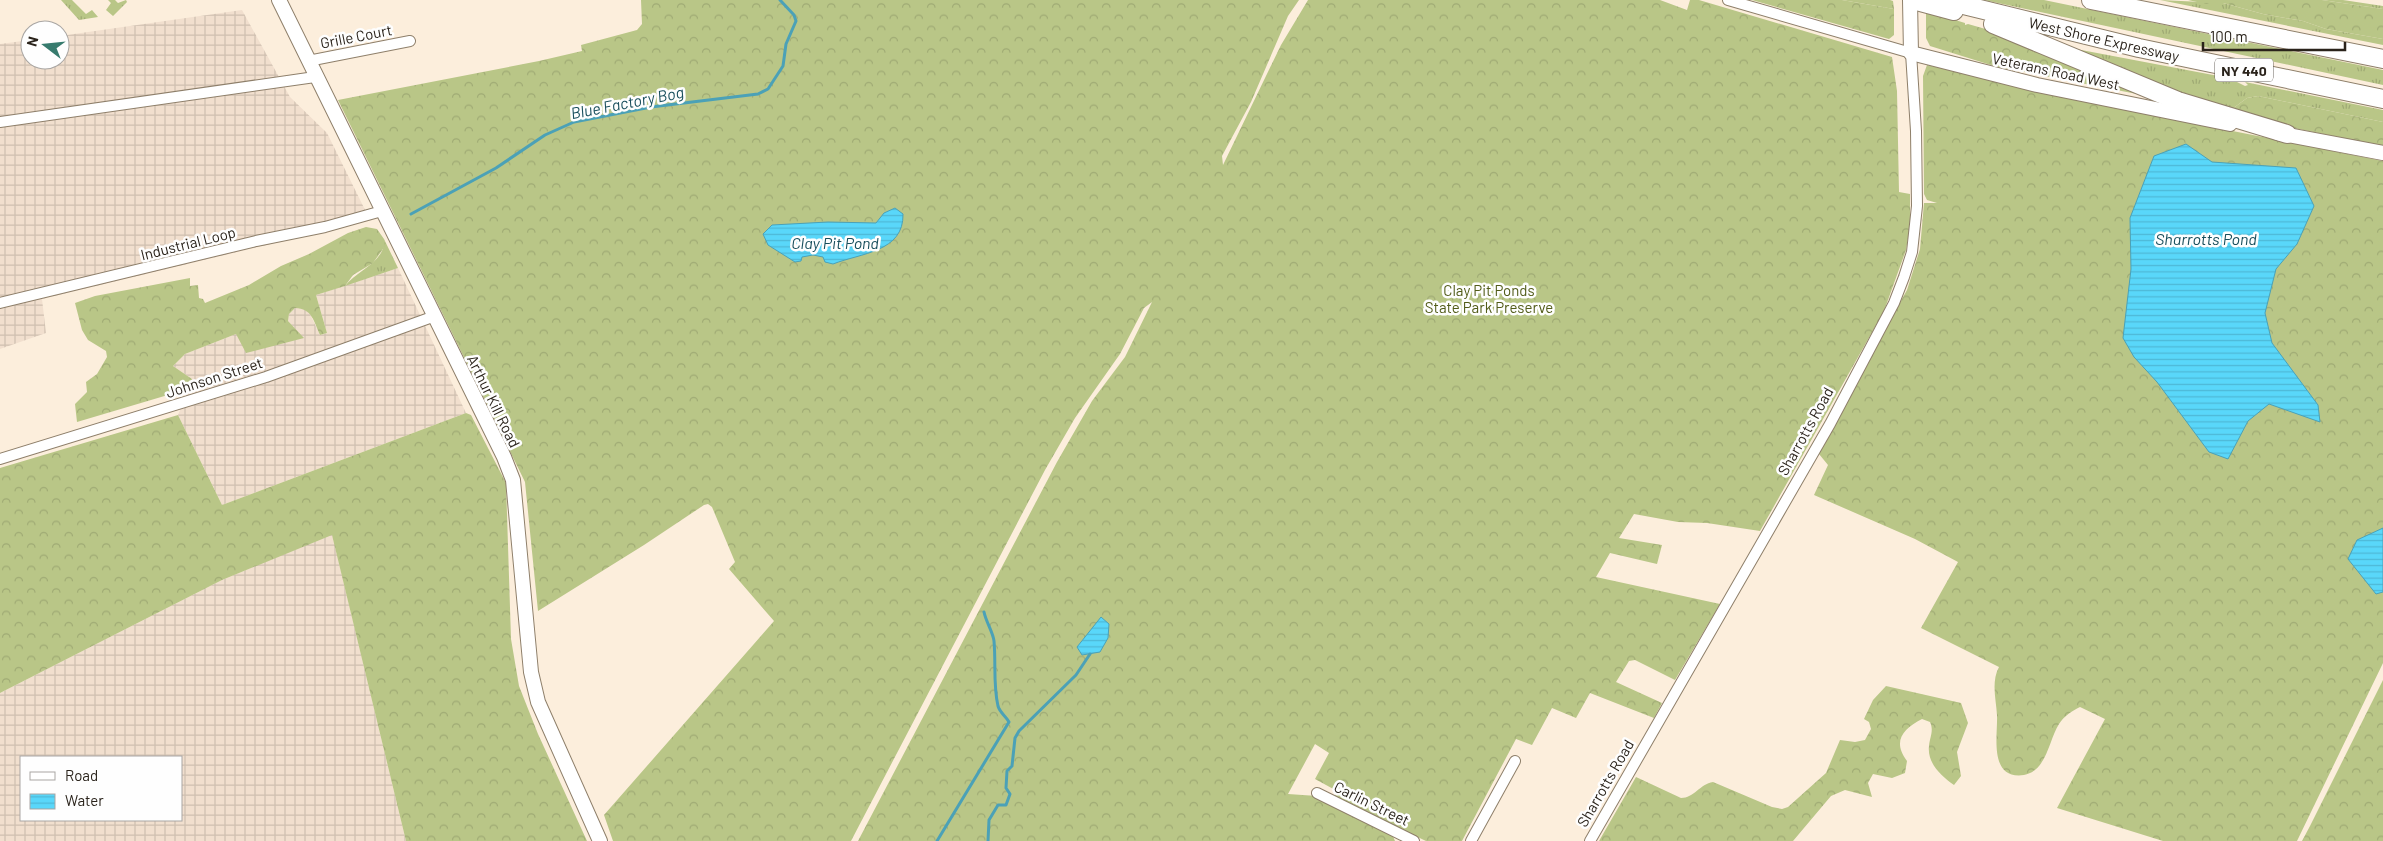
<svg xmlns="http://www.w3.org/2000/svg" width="2383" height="841" font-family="Barlow,sans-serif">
  <defs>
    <pattern id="industrial-grid" width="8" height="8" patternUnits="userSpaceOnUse" patternTransform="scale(1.25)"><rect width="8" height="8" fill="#f1dfce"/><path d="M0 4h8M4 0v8" fill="none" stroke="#cfbfb0"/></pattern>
    <pattern id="grass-tufts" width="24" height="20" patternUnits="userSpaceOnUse" patternTransform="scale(1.25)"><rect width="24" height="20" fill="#b9c687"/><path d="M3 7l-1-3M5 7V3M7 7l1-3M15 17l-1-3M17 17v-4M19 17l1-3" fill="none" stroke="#9faa74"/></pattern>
    <pattern id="forest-crowns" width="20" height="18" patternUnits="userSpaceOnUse" patternTransform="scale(1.25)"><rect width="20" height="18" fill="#b9c687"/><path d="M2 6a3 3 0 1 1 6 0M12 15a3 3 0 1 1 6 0" fill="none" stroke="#9faa74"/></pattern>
    <pattern id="water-rules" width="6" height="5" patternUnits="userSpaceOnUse" patternTransform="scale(1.25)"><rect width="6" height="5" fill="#59d7fa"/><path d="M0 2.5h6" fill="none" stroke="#4eb8d6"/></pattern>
  </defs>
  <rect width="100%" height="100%" fill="#fceedc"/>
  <!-- industrial -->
  <path fill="url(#industrial-grid)" fill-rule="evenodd" d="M242 10 290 97 327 133 370 220 42 299 46 333 0 349V44L30 40V60H60V36Z
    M398 268 466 413 222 505 178 415 192 379 173 366 185 354 236 334 303 338 288 321 289 314 295 308H303L309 312 320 335 327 333 316 295Z
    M332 534 406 841H0V693L222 580ZM21 757H181V820H21Z"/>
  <!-- grass -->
  <path fill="url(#grass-tufts)" d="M61 0H72L86 14 92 10 98 17 79 20Z
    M108 0H115L118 3 126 0 127 2 113 16 106 10 111 3Z
    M1842 0H1890L1893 1 1894 9Z
    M1984 0H2044L2383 70V85Z
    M2160 0 2223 3 2263 14 2303 21 2326 29 2383 39V45Z
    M2322 0H2343L2383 6V9Z
    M2076 49 2229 78 2245 86 2248 85 2245 82 2383 110V122L2258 96 2247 98 2228 112Z
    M384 239 398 268 345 286C357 270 386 262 384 239Z"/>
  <!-- forest -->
  <path fill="url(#forest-crowns)" d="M641 0H1299L1288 16 1251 102 1222 156 1223 165 1281 45 1308 0H1660L1687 10 1690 0H1699L1892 57 1897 91 1899 192 1910 194V227L1906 250 1884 311 1760 531 1707 523 1678 522 1634 514 1619 538 1662 545 1657 564 1610 553 1596 577 1720 604 1675 680 1635 660 1629 661 1616 682 1662 703 1654 718 1590 693 1576 718 1552 708 1532 745 1516 739 1462 841H1426L1334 797 1337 791 1315 779 1329 753 1315 744 1288 794 1317 796 1392 834 1395 841H858L1057 462 1092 401 1125 357 1152 302 1144 308 1120 354 1075 418 1045 470 851 841H613L604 815 774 621 729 569 735 562 712 507 708 504 704 505 644 545 538 611 525 482 338 100 539 61 582 51 581 45 637 30 642 24Z
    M1752 0H1842L1894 9V35L1889 39Z
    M2188 0H2322L2383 9V39L2326 29 2303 21 2263 14 2223 3 2206 4Z
    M1926 11 1965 23V25L1968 24 2003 34 2137 94 1994 66 1930 46 1926 38Z
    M1927 65 2127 110 2383 161V663L2297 841H2163L2057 808 2105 719 2080 707C2072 711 2064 716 2059 724 2049 739 2047 771 2024 775 1988 780 1998 735 1997 715 1996 699 1991 682 1999 667L1921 628 1958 562 1915 539 1814 495 1828 465 1819 454V446L1907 290 1920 249 1924 203H1937L1927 200 1924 194 1923 76Z
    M2258 96 2383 122V146L2264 122 2228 112 2247 98Z
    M366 227 377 229 384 239 385 246 373 263 353 275 345 286 316 295 327 333 320 335C314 322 312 308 295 308L289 314 288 321 304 338 246 353 236 334 185 354 173 366 192 379 188 389 77 422 75 404 87 392 86 382 97 374 107 357 106 351 88 340 82 330 75 303 95 296 190 278V286L198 285 199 298 203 299 205 303 249 285 281 266 309 254 348 233Z
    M466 413 471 415 506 483 511 639 519 686 538 734 587 841H406L332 535 222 580 0 693V468L178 415 222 505Z
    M2383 680V841H2302L2310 826Z
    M1886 686 1961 703 1968 723 1957 752 1961 776 1954 785C1941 776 1927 763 1929 746 1930 736 1934 731 1930 722L1922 719C1903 729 1892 741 1907 761L1905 773 1892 778 1873 774 1868 783 1872 797 1845 790 1831 796 1793 841H1599L1636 777 1681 798C1694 798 1700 784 1713 782L1772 807 1782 809 1788 807 1826 773 1840 740 1855 742 1865 740 1871 729 1869 722 1864 719 1873 700Z"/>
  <!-- water -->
  <path fill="url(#water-rules)" stroke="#4ba1b7" d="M2186 144 2212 162 2296 168 2314 206 2297 244 2276 269 2265 313 2272 343 2318 405 2320 422 2269 404 2248 421 2228 459 2209 452 2157 382 2134 357 2123 338 2131 269 2130 218 2154 156Z
    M895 208 903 214C904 252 861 253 833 264L825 262 823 257 813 255 802 257 801 261 795 262 768 245 763 234 772 225 828 222 876 223 884 213Z
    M2383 528V592L2376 594 2348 559 2357 540Z
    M1101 617 1109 624 1108 638 1100 652 1082 655 1077 647Z"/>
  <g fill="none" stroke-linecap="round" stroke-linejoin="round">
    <!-- stream -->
    <path stroke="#4ba1b7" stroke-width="3" d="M411 214 496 168 545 135 574 122 651 107 758 94 768 89 783 66 786 44 796 21 794 15 780 0
      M937 841 1009 722C1006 716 1000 713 998 706 993 685 996 663 994 641 993 632 986 622 984 612
      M988 841 989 820 998 805H1006L1010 794 1006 788 1007 771 1012 766 1015 738 1019 731 1076 675 1090 654"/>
    <defs>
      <path id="street" d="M308 61 410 41
        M0 122 315 77
        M0 303 256 241 325 227 382 211
        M0 459 266 377 435 316
        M1317 793 1414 841
        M1471 841 1515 761
        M1590 841 1830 424 1894 303 1904 277 1912 252 1917 206 1916 131 1911 53 1728 0"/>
      <path id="secondary" d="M279 0 504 457 513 480 531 672 538 702 600 841
        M1910 0 1911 53 2037 85 2230 124
        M2278 133 2383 153"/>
      <path id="highway" d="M1913 0 1954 11
        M1943 0 2139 48 2383 99
        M2091 0 2383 59
        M1993 24 2178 101 2287 134"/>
    </defs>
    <!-- street casing -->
    <use href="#street" stroke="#8e7f6a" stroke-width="12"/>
    <!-- secondary casing -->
    <use href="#secondary" stroke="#8e7f6a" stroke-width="16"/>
    <!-- highway casing -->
    <use href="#highway" stroke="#8e7f6a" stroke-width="20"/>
    <!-- street -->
    <use href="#street" stroke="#fff" stroke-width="10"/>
    <!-- secondary -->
    <use href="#secondary" stroke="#fff" stroke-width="14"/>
    <!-- highway -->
    <use href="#highway" stroke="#fff" stroke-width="18"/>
  </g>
  <g text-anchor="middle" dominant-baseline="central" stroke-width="5" stroke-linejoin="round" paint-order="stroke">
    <!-- shield labels -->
    <rect fill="#fefefe" stroke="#6a655f" stroke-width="1" x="2215" y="58.5" width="58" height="23" rx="4"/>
    <g font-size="14" font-weight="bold" fill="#2a231b">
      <text x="2244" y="70">NY 440</text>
    </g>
    <!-- street labels -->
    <g font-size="15" fill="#2a231b" stroke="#fefefe">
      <text transform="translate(356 36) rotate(-11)">Grille Court</text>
      <text transform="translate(2104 39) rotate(13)">West Shore Expressway</text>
      <text transform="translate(2056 71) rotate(12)">Veterans Road West</text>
      <text transform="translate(188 243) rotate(-14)">Industrial Loop</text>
      <text transform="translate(214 377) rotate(-18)">Johnson Street</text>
      <text transform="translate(494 401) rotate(64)">Arthur Kill Road</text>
      <text transform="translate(1805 431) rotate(-61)">Sharrotts Road</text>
      <text transform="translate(1605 783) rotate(-60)">Sharrotts Road</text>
      <text transform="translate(1372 803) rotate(26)">Carlin Street</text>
    </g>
    <!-- park labels -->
    <g font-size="15" fill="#525c19" stroke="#fefefe">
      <text x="1489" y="290">Clay Pit Ponds<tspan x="1489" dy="17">State Park Preserve</tspan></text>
    </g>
    <!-- water labels -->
    <g font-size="16" font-style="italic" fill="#184e5c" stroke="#fefefe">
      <text transform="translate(627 102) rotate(-11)">Blue Factory Bog</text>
      <text x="2206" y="238">Sharrotts Pond</text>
      <text x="835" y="242">Clay Pit Pond</text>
    </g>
  </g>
  <!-- legend -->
  <rect x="20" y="756" width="162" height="65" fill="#fefefe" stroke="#a9a6a3"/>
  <rect x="30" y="772" width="25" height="8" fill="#ffffff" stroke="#a9a6a3"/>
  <text x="65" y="781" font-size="15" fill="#2a231b">Road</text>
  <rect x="30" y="794" width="25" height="15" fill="url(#water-rules)" stroke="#a9a6a3"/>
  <text x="65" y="806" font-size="15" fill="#2a231b">Water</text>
  <!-- north arrow -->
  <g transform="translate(45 45) rotate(286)"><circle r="24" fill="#fefefe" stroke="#a9a6a3"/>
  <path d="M0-4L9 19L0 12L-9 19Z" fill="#377b6e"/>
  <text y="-8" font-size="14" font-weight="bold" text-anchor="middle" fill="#2a231b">N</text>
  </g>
  <!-- scale -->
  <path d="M2203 42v8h142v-8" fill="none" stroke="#2a231b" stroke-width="2.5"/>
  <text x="2210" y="42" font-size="15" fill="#2a231b" stroke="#fefefe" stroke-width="4" paint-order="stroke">100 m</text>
</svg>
